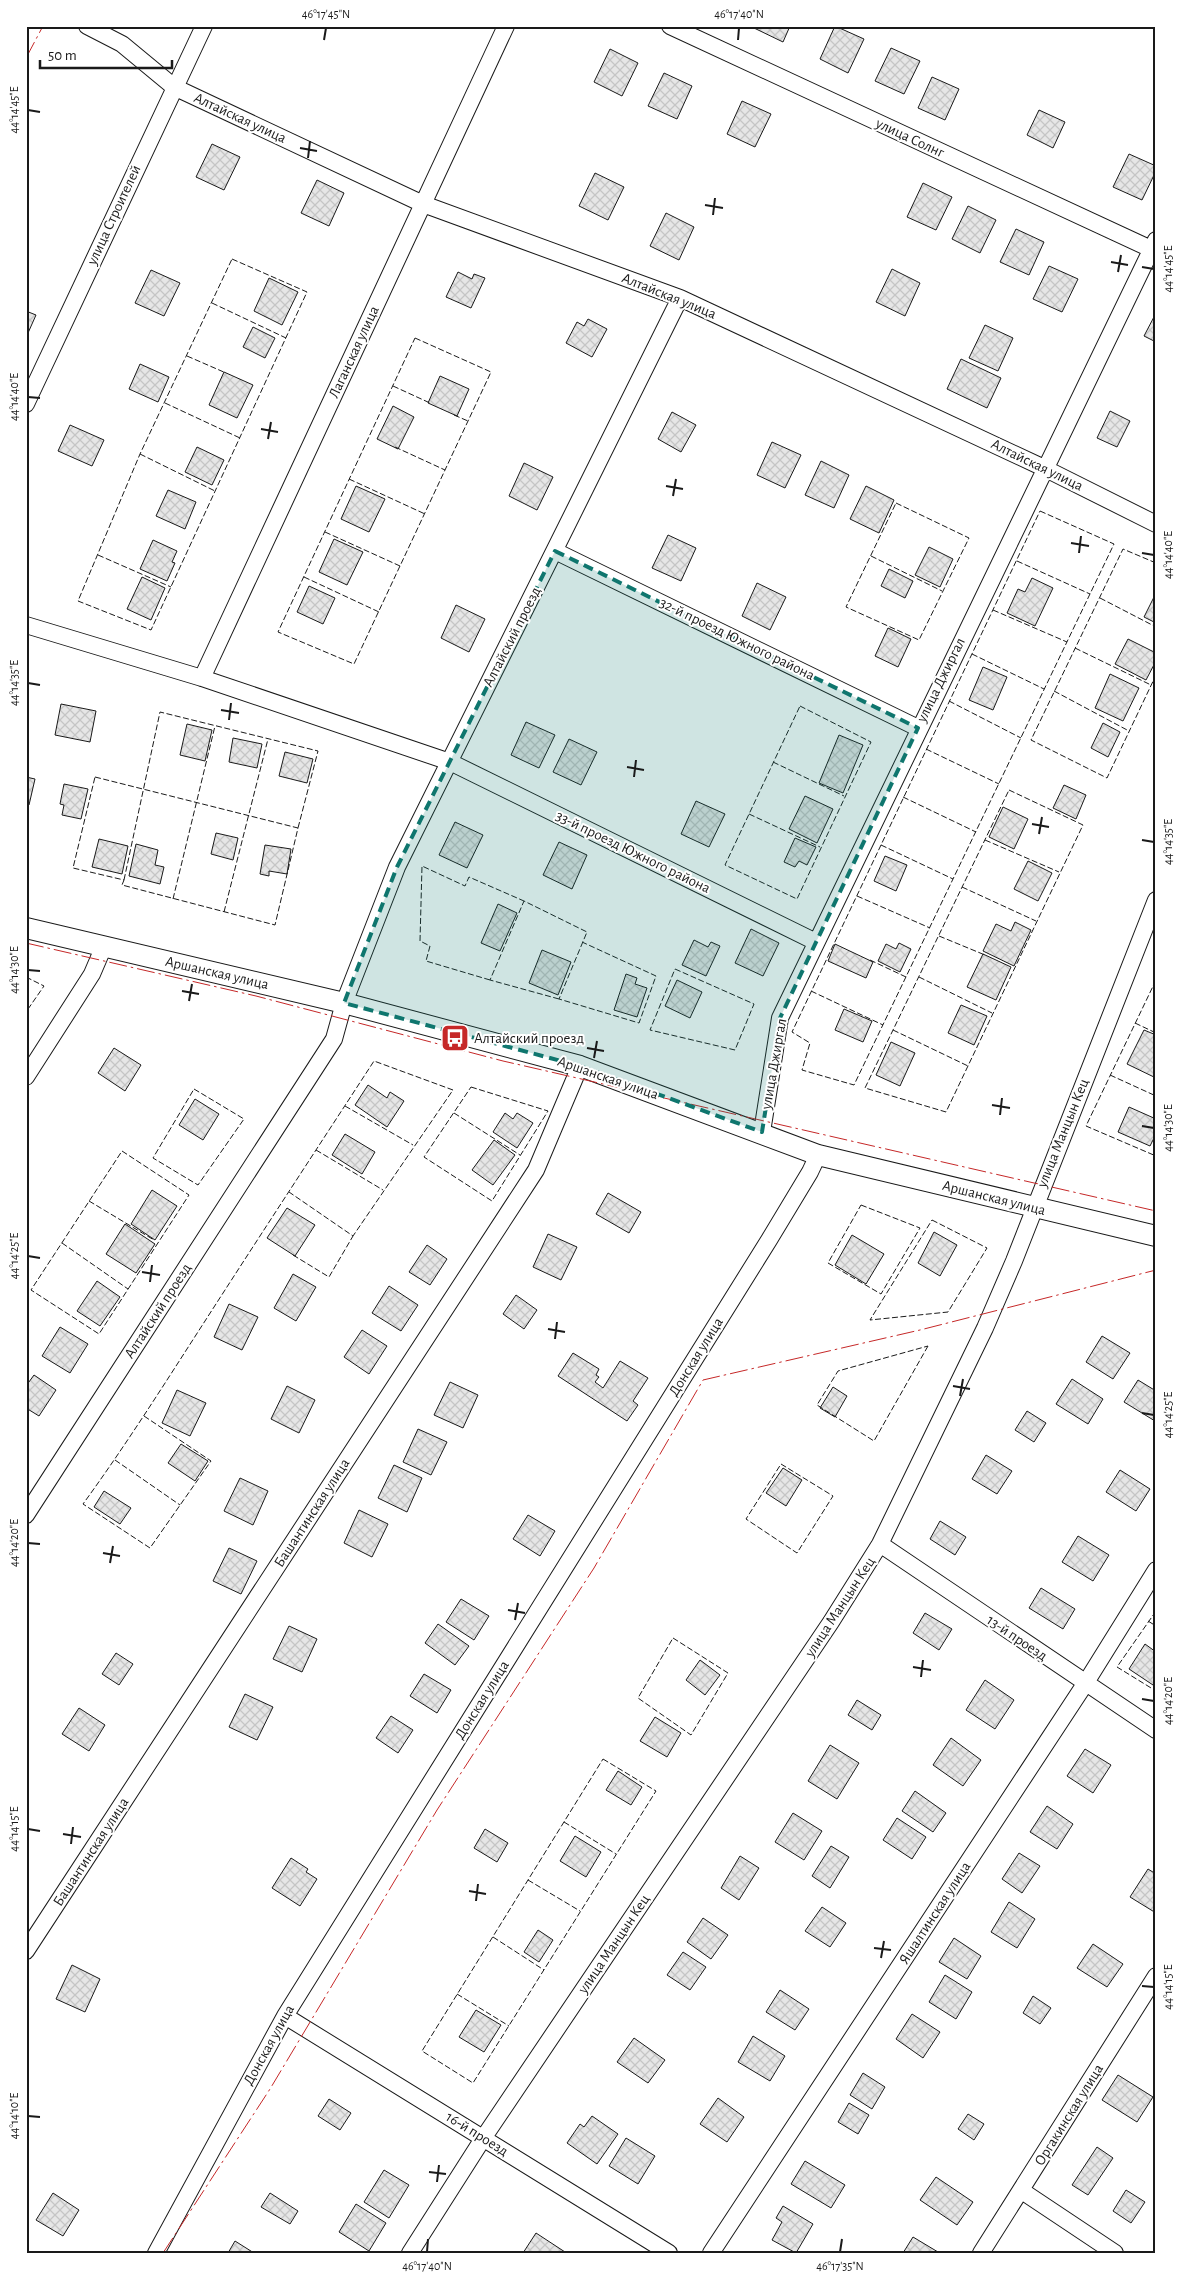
<svg xmlns="http://www.w3.org/2000/svg" width="1182" height="2279" font-family="'Alegreya Sans',sans-serif">
  <defs>
    <pattern id="building-cross-hatch" width="8" height="8" patternUnits="userSpaceOnUse" patternTransform="scale(1.25)"><rect width="8" height="8" fill="#e6e6e6"/><path d="M0 0l8 8M0 8l8-8" fill="none" stroke="#c5c5c5"/></pattern>
  </defs>
  <rect width="100%" height="100%" fill="#fff"/>
  <!-- building -->
  <path fill="url(#building-cross-hatch)" stroke="#1a1a1a" d="M755 26H790L783 42 754 28Z
    M835 26 864 39 848 73 820 59Z
    M891 48 920 61 904 94 875 81Z
    M610 49 638 63 622 96 594 82Z
    M664 73 692 86 677 119 648 106Z
    M932 77 959 89 945 120 918 108Z
    M742 101 771 114 755 147 727 134Z
    M1039 110 1065 122 1053 148 1027 135Z
    M212 144 240 157 224 190 196 177Z
    M1129 154 1156 166V171L1142 200 1113 187Z
    M595 173 624 187 608 220 579 206Z
    M317 180 344 193 329 226 301 213Z
    M923 183 952 197 936 230 907 217Z
    M968 206 996 220 980 253 952 239Z
    M666 213 694 227 679 260 650 246Z
    M1016 229 1044 242 1029 275 1000 262Z
    M1049 266 1078 279 1062 312 1033 299Z
    M892 269 920 283 905 316 876 302Z
    M151 270 180 283 164 316 135 303Z
    M458 272 472 279 474 274 485 278 471 308 446 297Z
    M269 278 298 292 282 325 254 311Z
    M26 311 36 315 28 333H26Z
    M1156 313V342L1144 336Z
    M588 319 607 329 592 357 566 343 577 322 584 326Z
    M985 325 1013 338 998 371 969 358Z
    M253 327 275 338 265 358 243 347Z
    M961 359 1001 378 987 408 947 389Z
    M140 364 169 377 158 402 129 389Z
    M224 372 253 385 237 418 209 405Z
    M440 376 469 389 457 416 428 403Z
    M393 406 414 417 398 449 377 439Z
    M1110 411 1130 421 1117 447 1097 438Z
    M672 412 696 425 681 452 658 439Z
    M70 425 104 440 92 466 58 451Z
    M772 442 801 455 785 488 757 475Z
    M197 447 224 460 212 485 185 472Z
    M821 461 849 475 834 508 805 495Z
    M524 463 553 477 537 510 509 496Z
    M356 486 385 499 369 532 341 519Z
    M866 486 894 500 879 533 850 519Z
    M168 490 196 502 185 529 156 516Z
    M668 535 696 548 681 581 652 568Z
    M334 539 363 552 347 585 319 572Z
    M153 540 177 551 172 562 175 563 167 581 140 569Z
    M929 547 953 559 940 587 915 575Z
    M889 569 913 581 905 598 881 586Z
    M142 577 165 588 151 620 127 609Z
    M1032 578 1053 588 1035 626 1007 613 1018 589 1025 592Z
    M757 583 786 597 770 630 742 616Z
    M309 586 335 598 323 624 297 612Z
    M1156 593V623L1144 617Z
    M456 605 485 619 469 652 441 638Z
    M888 628 911 639 898 667 875 656Z
    M1128 639 1156 653V661L1146 680 1115 664Z
    M983 667 1007 677 993 710 969 700Z
    M1110 674 1139 688 1123 721 1095 708Z
    M61 704 96 711 90 742 55 735Z
    M526 722 555 735 539 768 511 755Z
    M1103 723 1120 732 1108 757 1091 748Z
    M187 724 212 730 205 761 180 755Z
    M839 735 863 745 843 793 819 783Z
    M233 738 262 744 257 768 229 762Z
    M569 739 597 752 581 785 553 772Z
    M285 752 313 759 307 783 279 776Z
    M26 777 35 779 29 805 26 804Z
    M64 784 88 789 81 819 62 815 64 805 60 804Z
    M1064 785 1086 795 1076 819 1053 808Z
    M805 796 833 809 817 843 789 829Z
    M696 801 725 814 709 847 681 834Z
    M1003 807 1028 819 1014 849 989 837Z
    M455 822 483 835 467 868 439 855Z
    M216 833 238 838 233 860 211 854Z
    M795 838 816 847 807 865 799 861 795 867 784 862Z
    M99 839 128 846 122 874 92 867Z
    M559 842 587 855 572 889 543 875Z
    M136 844 158 850 155 865 164 867 160 884 129 876Z
    M265 845 291 849 287 874 269 871V876L260 874Z
    M885 856 907 865 896 891 874 881Z
    M1028 861 1052 873 1038 901 1014 889Z
    M498 904 517 913 500 951 481 943Z
    M1015 922 1031 930 1014 966 983 951 996 924 1011 931Z
    M751 929 779 943 763 976 735 963Z
    M694 940 708 947 711 942 720 946 706 976 682 965Z
    M899 943 911 949 900 972 878 961 886 944 896 949Z
    M835 944 873 962 866 978 828 961Z
    M542 950 571 962 558 995 529 983Z
    M983 954 1011 967 996 1000 967 987Z
    M626 974 637 978 635 984 647 988 637 1017 614 1010Z
    M677 980 702 992 690 1018 665 1006Z
    M961 1005 987 1016 974 1045 948 1033Z
    M844 1009 872 1021 863 1042 835 1030Z
    M1144 1030 1156 1035V1078L1127 1064Z
    M891 1042 915 1053 900 1086 876 1075Z
    M114 1048 141 1065 125 1091 98 1073Z
    M368 1085 387 1098 390 1092 404 1101 387 1127 355 1105Z
    M195 1099 219 1114 203 1140 179 1125Z
    M1129 1107 1156 1119V1134L1150 1146 1118 1132Z
    M505 1113 513 1119 517 1113 533 1123 517 1148 493 1132Z
    M345 1134 375 1152 362 1174 332 1155Z
    M494 1140 515 1155 493 1185 472 1170Z
    M152 1190 177 1206 155 1240 131 1224Z
    M608 1193 641 1212 629 1233 596 1214Z
    M287 1208 315 1225 295 1256 267 1238Z
    M125 1224 155 1244 136 1273 106 1254Z
    M934 1232 957 1245 940 1276 918 1263Z
    M548 1234 577 1247 561 1280 533 1267Z
    M852 1235 884 1254 866 1284 835 1265Z
    M427 1245 447 1259 430 1285 409 1272Z
    M293 1274 316 1287 296 1321 274 1308Z
    M97 1281 120 1297 100 1326 77 1311Z
    M389 1286 418 1305 401 1331 372 1313Z
    M516 1295 537 1310 524 1329 503 1314Z
    M229 1304 258 1317 242 1350 214 1337Z
    M60 1327 88 1344 70 1373 42 1356Z
    M362 1330 387 1346 369 1374 344 1357Z
    M1102 1336 1130 1353 1113 1379 1086 1362Z
    M573 1353 599 1369 596 1375 599 1377 595 1382 603 1388 620 1361 648 1378 633 1401 638 1405 627 1421 558 1376Z
    M34 1375 56 1390 39 1416 26 1408V1386Z
    M1072 1379 1103 1399 1088 1424 1056 1404Z
    M1138 1380 1156 1391 1155 1421 1124 1402Z
    M450 1382 478 1395 463 1428 434 1415Z
    M287 1386 315 1400 299 1433 271 1419Z
    M833 1387 847 1396 835 1417 820 1408Z
    M177 1390 206 1403 190 1436 162 1423Z
    M1027 1411 1046 1423 1034 1442 1015 1430Z
    M418 1429 447 1442 431 1475 403 1462Z
    M181 1444 208 1461 195 1481 168 1463Z
    M986 1455 1012 1471 997 1494 972 1479Z
    M394 1465 422 1478 407 1512 378 1498Z
    M783 1468 802 1480 786 1506 766 1493Z
    M1120 1470 1150 1489 1136 1511 1106 1492Z
    M240 1478 268 1491 253 1525 224 1511Z
    M104 1491 131 1508 120 1524 94 1507Z
    M359 1510 388 1524 372 1557 344 1543Z
    M528 1515 555 1531 540 1556 513 1539Z
    M940 1521 966 1537 955 1555 930 1539Z
    M1078 1536 1109 1555 1093 1581 1062 1562Z
    M229 1548 257 1561 241 1594 213 1581Z
    M1041 1588 1075 1609 1063 1629 1029 1608Z
    M461 1599 489 1616 474 1640 446 1622Z
    M925 1613 952 1629 939 1650 913 1633Z
    M438 1624 469 1646 455 1665 425 1643Z
    M289 1626 317 1639 302 1672 273 1659Z
    M1145 1644 1156 1652V1680L1153 1685 1129 1669Z
    M116 1653 133 1664 119 1685 102 1674Z
    M700 1660 720 1675 705 1695 686 1680Z
    M424 1674 451 1690 437 1713 410 1696Z
    M985 1680 1014 1700 995 1729 966 1710Z
    M245 1694 273 1707 257 1740 229 1727Z
    M857 1700 881 1715 872 1730 848 1715Z
    M79 1708 105 1725 89 1751 62 1734Z
    M391 1716 413 1730 398 1753 376 1738Z
    M655 1717 681 1733 667 1757 640 1741Z
    M951 1738 981 1760 963 1786 933 1765Z
    M830 1745 859 1763 837 1799 808 1781Z
    M1085 1749 1111 1765 1093 1793 1067 1776Z
    M618 1771 642 1787 631 1805 606 1790Z
    M915 1791 946 1813 933 1832 902 1811Z
    M1047 1806 1073 1824 1057 1849 1030 1832Z
    M793 1813 822 1831 804 1860 775 1842Z
    M897 1818 926 1837 912 1859 883 1840Z
    M485 1829 508 1843 497 1862 474 1848Z
    M575 1836 601 1852 586 1877 560 1861Z
    M831 1846 849 1857 830 1888 812 1876Z
    M1019 1853 1040 1866 1022 1893 1002 1879Z
    M740 1856 759 1868 739 1900 721 1888Z
    M291 1858 308 1869 306 1872 317 1879 300 1906 272 1888Z
    M1148 1869 1156 1874V1913L1130 1897Z
    M1009 1902 1035 1919 1017 1948 991 1932Z
    M822 1907 846 1923 830 1947 805 1931Z
    M703 1918 728 1935 711 1959 687 1942Z
    M538 1930 553 1940 539 1962 524 1952Z
    M954 1938 981 1956 967 1979 939 1962Z
    M1093 1944 1123 1964 1107 1987 1077 1968Z
    M683 1952 706 1967 690 1990 667 1975Z
    M72 1965 100 1979 85 2012 56 1999Z
    M945 1975 972 1992 956 2019 929 2002Z
    M780 1990 809 2009 795 2030 766 2012Z
    M1033 1996 1051 2008 1040 2024 1023 2013Z
    M476 2010 501 2025 484 2052 459 2037Z
    M912 2014 940 2032 923 2058 896 2039Z
    M753 2036 785 2056 770 2081 738 2062Z
    M634 2038 665 2060 648 2083 617 2062Z
    M863 2073 885 2087 872 2109 850 2095Z
    M1118 2075 1153 2097 1137 2122 1102 2100Z
    M718 2098 744 2117 727 2142 700 2124Z
    M329 2099 351 2113 340 2130 318 2116Z
    M849 2103 869 2115 858 2134 838 2122Z
    M968 2114 984 2124 974 2140 958 2129Z
    M592 2116 618 2134 597 2164 567 2143 580 2124 584 2127Z
    M626 2138 655 2156 638 2184 609 2166Z
    M1097 2147 1113 2158 1088 2195 1072 2185Z
    M805 2161 845 2185 831 2208 791 2184Z
    M384 2170 409 2185 389 2218 364 2202Z
    M936 2177 973 2202 957 2225 920 2200Z
    M1126 2190 1145 2202 1131 2223 1113 2211Z
    M53 2193 79 2210 63 2236 36 2220Z
    M270 2193 298 2211 290 2224 261 2207Z
    M356 2204 386 2223 369 2251 339 2232Z
    M783 2206 813 2224 796 2253 772 2240 782 2222 776 2218Z
    M536 2233 565 2252 564 2253H523Z
    M913 2237 938 2252V2253H903Z
    M235 2241 254 2253H228Z"/>
  <g fill="none" stroke-linecap="round" stroke-linejoin="round">
    <defs>
      <path id="minor" d="M87 26 122 44 174 87 423 204 680 298 1044 468 1156 524
        M670 26 1151 249
        M26 404 204 26
        M555 551 918 728
        M26 625 202 678 450 762 816 942
        M202 678 506 26
        M26 1077 92 974 104 946
        M762 1132 780 1018 1156 240
        M26 1515 334 1039 344 1003 397 867 680 298
        M880 1544 1156 1730
        M26 1951 536 1170 580 1066
        M285 2016 669 2253
        M1022 2191 1115 2253
        M156 2253 285 2016 769 1240 810 1172 818 1155
        M410 2253 484 2137 831 1622 880 1544 985 1328 1014 1261 1156 900
        M711 2253 1085 1684 1156 1570
        M981 2253 1156 1976"/>
      <path id="tertiary" d="M26 928 344 1003 580 1066 818 1155 1156 1236"/>
    </defs>
    <!-- minor casing -->
    <use href="#minor" stroke="#1a1a1a" stroke-width="18"/>
    <!-- tertiary casing -->
    <use href="#tertiary" stroke="#1a1a1a" stroke-width="22"/>
    <!-- minor -->
    <use href="#minor" stroke="#fff" stroke-width="16"/>
    <!-- tertiary -->
    <use href="#tertiary" stroke="#fff" stroke-width="20"/>
    <!-- fence -->
    <path stroke="#1a1a1a" stroke-width="1" stroke-dasharray="6 2.5" stroke-linecap="butt" d="M232 259 307 292 151 630 78 601 140 454Z
      M212 303 286 338
      M415 338 491 372 354 664 278 632Z
      M187 356 226 373
      M393 386 430 403
      M165 403 240 438
      M454 415 468 421
      M395 447 445 470
      M140 454 215 491
      M349 479 425 514
      M896 503 969 538 919 640 846 607Z
      M1040 511 1114 544 854 1085 802 1070 810 1043 792 1032Z
      M325 532 400 566
      M98 555 171 587
      M871 556 942 591
      M1017 561 1090 594
      M1156 563 1123 549 1031 740 1107 778 1156 675
      M304 577 379 612
      M1100 598 1156 627
      M993 610 1067 642
      M1075 648 1151 685
      M972 654 1044 689
      M1054 691 1129 731
      M949 701 1021 738
      M800 706 871 742 797 899 725 865Z
      M926 749 999 784
      M773 762 844 796
      M95 777 298 828 275 925 122 885 124 880 73 868Z
      M1009 790 1083 825 946 1112 865 1088Z
      M903 797 976 832
      M749 814 820 847
      M985 840 1059 872
      M881 845 953 879
      M124 880 160 712 318 751 298 828
      M962 887 1036 921
      M857 896 930 928
      M173 899 215 726
      M224 912 268 739
      M939 936 985 955
      M870 960 906 977
      M675 969 754 1004 735 1050 650 1030Z
      M26 977 44 986 26 1012
      M919 977 992 1013
      M490 980 426 961 430 946 420 941 422 866 465 886 469 877 524 901
      M1156 980 1086 1126 1156 1156
      M811 991 883 1025
      M559 999 490 980 524 901 587 932 559 999 639 1023 656 976 582 942
      M1135 1023 1156 1033
      M893 1030 968 1066
      M1110 1075 1156 1096
      M471 1087 548 1111 492 1201 424 1157Z
      M194 1089 244 1119 198 1185 153 1158Z
      M345 1106 413 1145
      M454 1113 520 1155
      M316 1150 383 1190
      M122 1151 189 1195 99 1334 31 1290Z
      M89 1201 154 1240
      M861 1205 920 1228 881 1294 828 1263Z
      M932 1220 987 1248 948 1312 870 1320Z
      M62 1243 128 1289
      M293 1255 329 1277 353 1236
      M928 1346 874 1441 817 1405 838 1371Z
      M144 1416 211 1461 150 1548 83 1504C126 1445 165 1383 205 1321 261 1234 318 1147 374 1061L453 1090 353 1236 289 1192
      M115 1460 180 1505
      M781 1464 833 1496 797 1553 746 1519Z
      M1156 1611 1117 1667 1156 1691
      M1148 1621 1156 1626
      M673 1638 728 1673 691 1735 638 1698Z
      M603 1759 656 1791 473 2083 422 2051Z
      M564 1822 616 1854
      M528 1880 580 1911
      M493 1937 544 1970
      M457 1994 509 2026"/>
    <!-- power -->
    <path stroke="#c62828" stroke-width="1" stroke-dasharray="18 4 2.5 4" stroke-linecap="butt" d="M26 58 43 26
      M26 943 256 996 503 1061 1156 1211
      M163 2253 270 2089 437 1810 594 1568 703 1380 920 1330 1156 1270"/>
  </g>
  <!-- marked area -->
  <path fill="#0f766e" fill-opacity="0.2" stroke="#0f766e" stroke-width="4" stroke-dasharray="10 6" stroke-linejoin="round" d="M555 551 918 728 780 1018 762 1132 580 1066 344 1003 397 867Z"/>
  <!-- ticks -->
  <path fill="none" stroke="#1a1a1a" stroke-width="2" d="M324 40 326 28M738 40 739 28M28 110 40 112M300 148 317 151M308 158 310 141M705 205 723 208M713 215 715 198M1111 262 1128 265M1142 267 1154 269M1118 272 1121 255M28 397 40 398M261 429 278 432M268 439 271 422M666 486 683 489M673 496 676 479M1071 543 1089 546M1079 553 1081 536M1142 553 1154 555M28 683 40 685M221 710 239 713M229 720 231 703M627 767 644 770M634 777 636 760M1032 824 1049 827M1039 834 1042 817M1142 840 1154 842M28 970 40 971M182 991 199 994M189 1001 192 984M587 1048 604 1051M594 1058 597 1041M992 1105 1010 1108M1000 1115 1002 1098M1142 1126 1154 1128M28 1256 40 1258M142 1272 160 1275M150 1282 152 1265M548 1329 565 1332M555 1339 557 1322M953 1386 970 1389M960 1396 963 1379M1142 1413 1154 1415M28 1543 40 1544M103 1553 120 1556M110 1563 113 1546M508 1610 525 1613M515 1620 518 1603M913 1667 931 1670M921 1677 923 1660M1142 1699 1154 1701M28 1829 40 1831M63 1834 81 1837M71 1844 73 1827M469 1891 486 1894M476 1901 478 1884M874 1948 891 1950M881 1958 884 1941M1142 1986 1154 1987M28 2116 40 2117M429 2172 446 2174M437 2182 439 2165M427 2252 428 2239M840 2252 842 2239"/>
  <!-- icons -->
  <defs>
    <symbol id="bus-square" viewBox="-11 -11 22 22"><rect x="-9" y="-9" width="18" height="18" rx="4" fill="#c62828" stroke="#fff"/><path d="M-5-6H5V4H4V6H2V4H-2V6H-4V4H-5ZM-3.5-4V0h7V-4ZM-3.5 1.2v1.5H-2V1.2ZM2 1.2v1.5H3.5V1.2Z" fill="#fff"/></symbol>
  </defs>
  <g fill-rule="evenodd">
    <use href="#bus-square" x="439" y="1022" width="32" height="32"/>
  </g>
  <g text-anchor="middle" dominant-baseline="central" stroke-width="4" stroke-linejoin="round" paint-order="stroke">
    <!-- street labels -->
    <g font-size="15" fill="#1a1a1a" stroke="#fff">
      <text transform="translate(240 118) rotate(25)">Алтайская улица</text>
      <text transform="translate(910 138) rotate(25)">улица Солнг</text>
      <text transform="translate(114 215) rotate(-65)">улица Строителей</text>
      <text transform="translate(669 296) rotate(22)">Алтайская улица</text>
      <text transform="translate(354 352) rotate(-65)">Лаганская улица</text>
      <text transform="translate(1037 465) rotate(26)">Алтайская улица</text>
      <text transform="translate(512 637) rotate(-63)">Алтайский проезд</text>
      <text transform="translate(737 639) rotate(26)">32-й проезд Южного района</text>
      <text transform="translate(941 680) rotate(-64)">улица Джиргал</text>
      <text transform="translate(633 852) rotate(26)">33-й проезд Южного района</text>
      <text transform="translate(217 973) rotate(13)">Аршанская улица</text>
      <text transform="translate(774 1064) rotate(-80)">улица Джиргал</text>
      <text transform="translate(608 1078) rotate(19)">Аршанская улица</text>
      <text transform="translate(1063 1133) rotate(-68)">улица Манцын Кец</text>
      <text transform="translate(994 1198) rotate(14)">Аршанская улица</text>
      <text transform="translate(158 1311) rotate(-57)">Алтайский проезд</text>
      <text transform="translate(696 1357) rotate(-58)">Донская улица</text>
      <text transform="translate(312 1513) rotate(-57)">Башантинская улица</text>
      <text transform="translate(840 1607) rotate(-57)">улица Манцын Кец</text>
      <text transform="translate(1017 1638) rotate(34)">13-й проезд</text>
      <text transform="translate(482 1700) rotate(-58)">Донская улица</text>
      <text transform="translate(91 1852) rotate(-57)">Башантинская улица</text>
      <text transform="translate(935 1913) rotate(-57)">Яшалтинская улица</text>
      <text transform="translate(614 1944) rotate(-56)">улица Манцын Кец</text>
      <text transform="translate(269 2045) rotate(-61)">Донская улица</text>
      <text transform="translate(1069 2115) rotate(-58)">Оргакинская улица</text>
      <text transform="translate(477 2134) rotate(32)">16-й проезд</text>
    </g>
    <!-- poi labels -->
    <g font-size="15" fill="#1a1a1a" stroke="#fff" text-anchor="start">
      <text x="474" y="1038">Алтайский проезд</text>
    </g>
  </g>
  <!-- border -->
  <rect width="1182" height="2279" fill="none" stroke="#ffffff" stroke-width="55"/>
  <!-- scale -->
  <path d="M40 60v8h132v-8" fill="none" stroke="#1a1a1a" stroke-width="2.5"/>
  <text x="48" y="60" font-size="15" fill="#1a1a1a" stroke="#ffffff" stroke-width="4" paint-order="stroke">50 m</text>
  <rect x="28" y="28" width="1126" height="2224" fill="none" stroke="#1a1a1a" stroke-width="2"/>
  <g font-size="12" text-anchor="middle" fill="#1a1a1a">
    <text x="326" y="18">46°17'45"N</text>
    <text x="739" y="18">46°17'40"N</text>
    <text transform="translate(14 110) rotate(-90)" y="4">44°14'45"E</text>
    <text transform="translate(1168 269) rotate(-90)" y="4">44°14'45"E</text>
    <text transform="translate(14 397) rotate(-90)" y="4">44°14'40"E</text>
    <text transform="translate(1168 555) rotate(-90)" y="4">44°14'40"E</text>
    <text transform="translate(14 683) rotate(-90)" y="4">44°14'35"E</text>
    <text transform="translate(1168 842) rotate(-90)" y="4">44°14'35"E</text>
    <text transform="translate(14 970) rotate(-90)" y="4">44°14'30"E</text>
    <text transform="translate(1168 1128) rotate(-90)" y="4">44°14'30"E</text>
    <text transform="translate(14 1256) rotate(-90)" y="4">44°14'25"E</text>
    <text transform="translate(1168 1415) rotate(-90)" y="4">44°14'25"E</text>
    <text transform="translate(14 1543) rotate(-90)" y="4">44°14'20"E</text>
    <text transform="translate(1168 1701) rotate(-90)" y="4">44°14'20"E</text>
    <text transform="translate(14 1829) rotate(-90)" y="4">44°14'15"E</text>
    <text transform="translate(1168 1987) rotate(-90)" y="4">44°14'15"E</text>
    <text transform="translate(14 2116) rotate(-90)" y="4">44°14'10"E</text>
    <text x="427" y="2270">46°17'40"N</text>
    <text x="840" y="2270">46°17'35"N</text>
  </g>
</svg>
